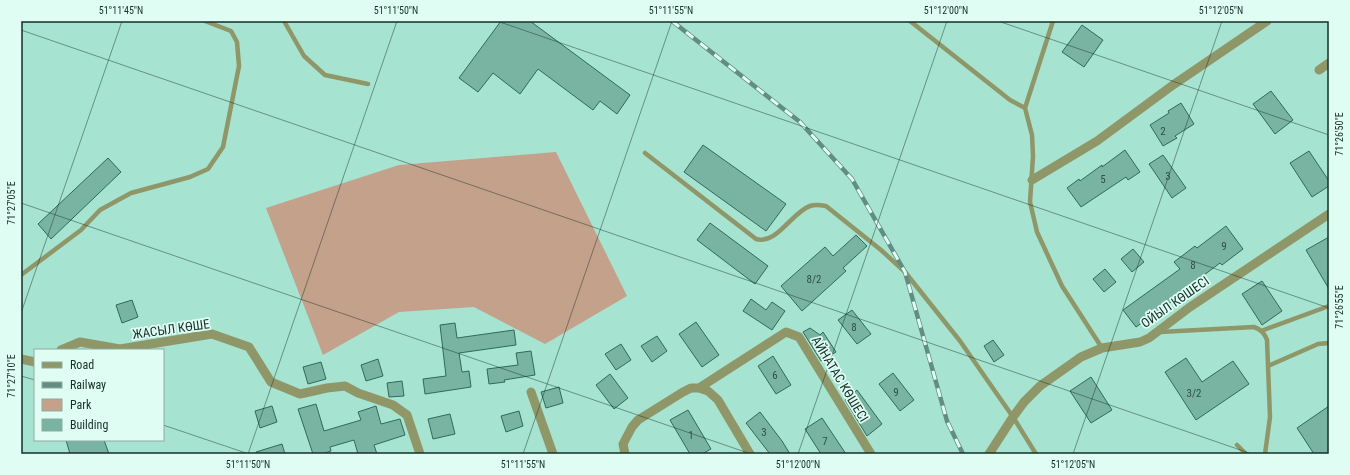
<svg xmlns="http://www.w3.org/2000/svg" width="1350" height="475" font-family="'Roboto Condensed',sans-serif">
  <rect width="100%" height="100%" fill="#a6e3d1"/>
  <!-- green -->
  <path fill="#c4a18a" d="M556 152 627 296 545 344 474 307 399 312 323 355 266 208 399 165Z"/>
  <!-- building -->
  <path fill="#79b4a3" stroke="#2f6a5b" d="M501 21H530L630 95 617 114 600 101 593 110 538 69 520 94 493 73 478 92 459 78Z
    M1082 25 1103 40 1084 67 1062 52Z
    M1271 91 1293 120 1275 134 1253 104Z
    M1181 103 1194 124 1175 136 1177 138 1163 146 1150 125 1169 113 1168 111Z
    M703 145 786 204 766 231 684 172Z
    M1125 150 1140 172 1128 180 1126 177 1081 207 1067 188 1079 179 1080 181 1102 165V167Z
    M1309 151 1329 181V186L1312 197 1290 163Z
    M1163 155 1186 188 1172 198 1149 164Z
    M108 158 121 172 51 239 38 224Z
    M710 223 768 266 755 284 697 240Z
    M1226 226 1243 249 1222 265 1220 263 1184 290 1185 292 1136 327 1123 310 1180 269 1174 262 1195 246 1197 248Z
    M856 235 867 246 843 268 846 271 802 311 781 286 825 247 833 256Z
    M1329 237V289L1306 250Z
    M1133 249 1144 262 1132 272 1121 259Z
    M1105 269 1116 282 1104 292 1093 279Z
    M1262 281 1282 311 1262 325 1242 294Z
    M751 299 766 310 772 302 785 311 772 330 743 311Z
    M132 300 138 317 122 323 116 305Z
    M852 310 871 334 857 344 838 320Z
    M696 322 719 355 702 367 679 334Z
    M455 323 457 338 514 330 516 345 459 353 462 372 469 371 471 387 425 394 423 379 446 376 440 325Z
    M810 328 820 335 823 332 836 352 821 361 803 332Z
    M657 336 667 351 652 362 641 346Z
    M993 340 1004 355 994 362 984 346Z
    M621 344 631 360 616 370 605 354Z
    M531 351 535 375 504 380 505 382 489 384 487 369 518 365 516 353Z
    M773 356 791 385 776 394 758 366Z
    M1186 358 1202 382 1233 361 1249 384 1196 420 1165 372Z
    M378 359 383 376 366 381 361 365Z
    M321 362 326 379 308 384 303 367Z
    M893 373 914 400 900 411 879 384Z
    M610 374 628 398 614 409 596 385Z
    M1091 377 1112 410 1091 423 1070 391Z
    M402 381 404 396 389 397 387 383Z
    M559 387 563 403 546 408 541 392Z
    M857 390 882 424 867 436 845 400Z
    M316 404 324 431 361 420 358 412 376 406 381 424 400 419 405 435 374 445 377 454H358L354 440 330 447 331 451 322 454H313L298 409Z
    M272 406 277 422 260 428 255 411Z
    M1329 406V454H1314L1297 428Z
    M688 410 711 449 702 454H690L670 420Z
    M519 411 523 426 506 432 501 416Z
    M760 412 782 441 790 454H770L746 423Z
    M450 414 455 434 433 439 428 419Z
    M822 418 846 454H821L805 429Z
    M66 440H104L109 454H70Z
    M282 444 285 454H257L256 452Z"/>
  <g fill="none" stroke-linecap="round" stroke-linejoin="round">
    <!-- service -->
    <path stroke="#8f9668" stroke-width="4.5" d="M284 21 304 56 325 75 368 84
      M910 21 1010 100 1025 108
      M1053 21 1025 108 1032 135 1033 156 1030 202 1037 232 1062 286 1102 348
      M645 153 756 239C777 245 792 212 810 206 816 204 820 205 826 206L881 250 905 272 960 341 1013 417 1036 454
      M21 275 81 230 100 210 131 193 190 177 208 169 223 147 239 66 237 42 231 31 205 21
      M1261 331 1329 306
      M1160 332 1254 327C1260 329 1265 334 1267 340L1270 417 1265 454
      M1268 366 1318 344 1329 343
      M1237 445 1246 454"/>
    <!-- minor -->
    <path stroke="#8f9668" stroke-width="9" d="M1319 70 1329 63
      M1032 180 1097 141 1173 85 1267 21
      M61 350 80 342 120 349 212 334 249 347 271 382 300 394 327 388 345 386 358 393 393 405 407 415 420 454
      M21 359 35 362
      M699 388 786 332 799 337 871 454
      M531 392 553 454
      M625 454 623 444 632 427 638 420 683 392 691 388H699L708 391 718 400 750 454
      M989 454 1013 417 1024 402 1040 386 1081 357 1102 348 1140 342 1149 338 1190 307 1329 214"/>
    <defs>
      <path id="rail" d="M672 21 800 122 852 179 905 272 947 421 963 454"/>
    </defs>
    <!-- rail casing -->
    <use href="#rail" stroke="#628e81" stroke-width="4.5"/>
    <!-- rail -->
    <use href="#rail" stroke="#dffdf3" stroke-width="3" stroke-dasharray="9" stroke-linecap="butt"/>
  </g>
  <!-- ticks -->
  <path fill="none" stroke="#162f28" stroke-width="1" stroke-opacity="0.45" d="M497 21 1329 308M998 21 1329 135M21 30 1252 454M21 203 751 454M21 313 122 21M21 376 35 380M163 425 249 454M248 454 397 21M523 454 672 21M798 454 947 21M1073 454 1222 21"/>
  <g text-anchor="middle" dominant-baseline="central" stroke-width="3.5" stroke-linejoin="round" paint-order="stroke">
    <!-- number labels -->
    <g font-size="11" fill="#2f5047">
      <text x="1163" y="131">2</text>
      <text x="1168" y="176">3</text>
      <text x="1103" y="179">5</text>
      <text x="1224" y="246">9</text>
      <text x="1193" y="265">8</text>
      <text x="814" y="279">8/2</text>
      <text x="854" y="327">8</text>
      <text x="775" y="375">6</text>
      <text x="896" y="392">9</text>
      <text x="1194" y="393">3/2</text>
      <text x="764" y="432">3</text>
      <text x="691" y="435">1</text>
      <text x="825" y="441">7</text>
    </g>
    <!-- street labels -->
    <g font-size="13" fill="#162f28" stroke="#dffdf3">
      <text transform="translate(1175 302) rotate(-35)">ОЙЫЛ КӨШЕСІ</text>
      <text transform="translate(171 329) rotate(-8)">ЖАСЫЛ КӨШЕ</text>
      <text transform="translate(840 379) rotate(59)">АЙНАТАС КӨШЕСІ</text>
    </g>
  </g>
  <!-- border -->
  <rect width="1350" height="475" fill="none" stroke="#dffdf3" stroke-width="44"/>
  <!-- legend -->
  <rect x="34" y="349" width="130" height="92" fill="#dffdf3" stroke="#8faba2"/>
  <rect x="42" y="362" width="20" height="6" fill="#8f9668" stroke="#8faba2"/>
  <text x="70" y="369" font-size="12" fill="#162f28">Road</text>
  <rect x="42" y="382" width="20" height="6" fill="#628e81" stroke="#8faba2"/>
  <text x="70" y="389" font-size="12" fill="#162f28">Railway</text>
  <rect x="42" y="399" width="20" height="12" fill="#c4a18a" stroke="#8faba2"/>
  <text x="70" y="409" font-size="12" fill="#162f28">Park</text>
  <rect x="42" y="419" width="20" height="12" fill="#79b4a3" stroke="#8faba2"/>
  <text x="70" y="429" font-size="12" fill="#162f28">Building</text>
  <rect x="22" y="22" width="1306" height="431" fill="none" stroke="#162f28" stroke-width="1.5"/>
  <g font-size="10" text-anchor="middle" fill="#162f28">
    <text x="121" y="14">51°11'45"N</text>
    <text x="396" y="14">51°11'50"N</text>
    <text x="671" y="14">51°11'55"N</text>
    <text x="946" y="14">51°12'00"N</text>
    <text x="1221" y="14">51°12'05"N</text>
    <text transform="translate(1339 134) rotate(-90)" y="4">71°26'50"E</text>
    <text transform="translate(11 203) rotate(-90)" y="4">71°27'05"E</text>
    <text transform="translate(1339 307) rotate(-90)" y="4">71°26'55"E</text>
    <text transform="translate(11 376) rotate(-90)" y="4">71°27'10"E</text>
    <text x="248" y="468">51°11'50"N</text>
    <text x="523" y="468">51°11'55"N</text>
    <text x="798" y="468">51°12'00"N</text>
    <text x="1073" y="468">51°12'05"N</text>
  </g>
</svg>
